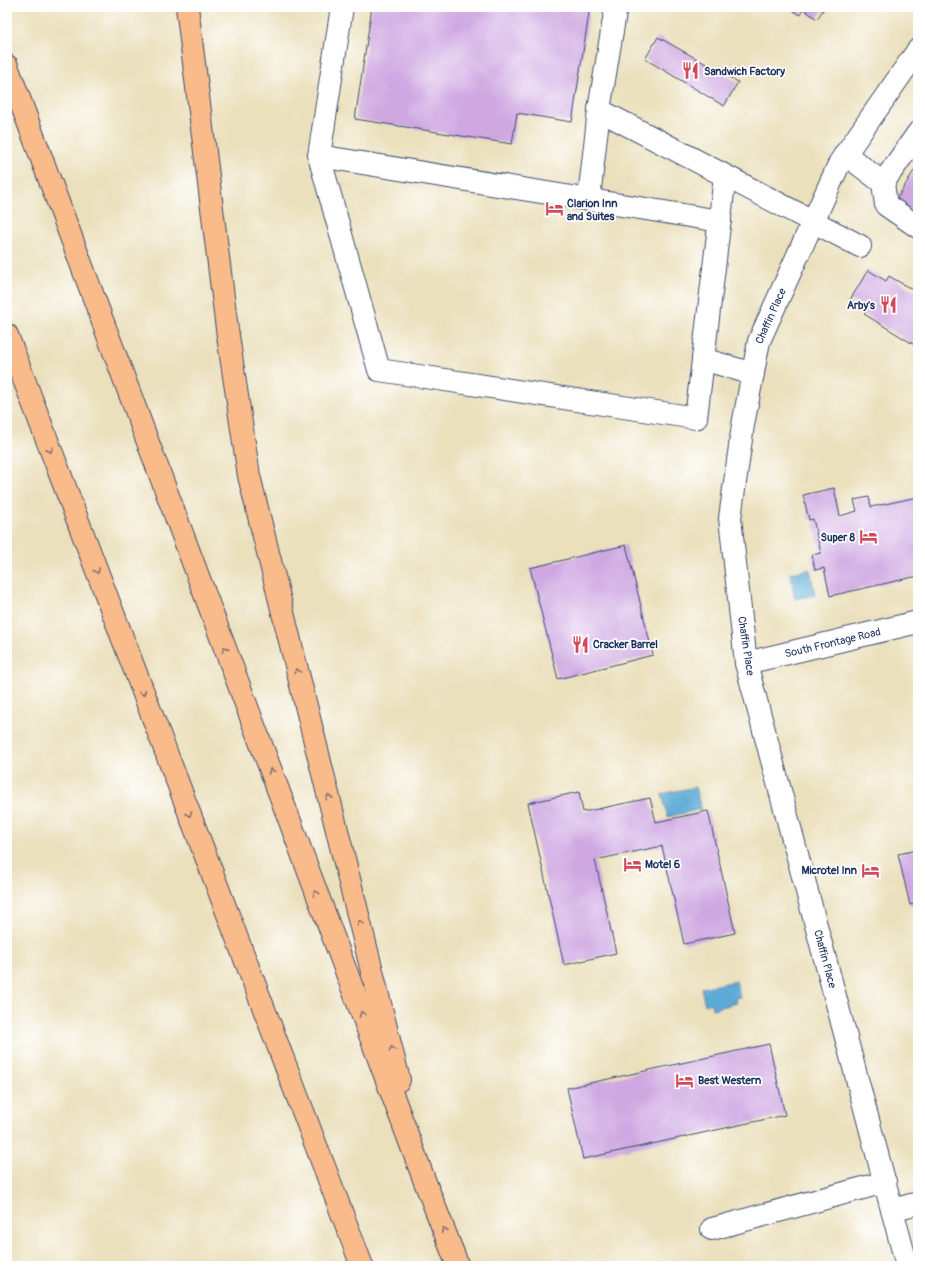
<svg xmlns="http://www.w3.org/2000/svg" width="925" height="1273" font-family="Pangolin,sans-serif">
  <rect width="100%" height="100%" fill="#fff"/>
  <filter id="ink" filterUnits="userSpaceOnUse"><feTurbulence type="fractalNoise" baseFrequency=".025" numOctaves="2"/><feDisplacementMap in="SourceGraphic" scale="8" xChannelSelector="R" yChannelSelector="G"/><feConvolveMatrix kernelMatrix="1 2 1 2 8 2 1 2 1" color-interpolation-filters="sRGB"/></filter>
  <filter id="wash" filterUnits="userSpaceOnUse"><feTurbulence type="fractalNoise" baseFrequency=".012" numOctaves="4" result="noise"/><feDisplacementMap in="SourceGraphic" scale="16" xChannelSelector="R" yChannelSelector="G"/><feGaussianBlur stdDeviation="0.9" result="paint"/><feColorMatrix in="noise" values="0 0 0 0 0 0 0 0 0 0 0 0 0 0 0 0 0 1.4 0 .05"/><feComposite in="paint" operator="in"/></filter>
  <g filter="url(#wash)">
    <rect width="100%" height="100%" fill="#ebe0bc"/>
    <!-- water -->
    <path fill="#5caad6" stroke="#3c6c9a" d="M810 569 815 595 795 599 790 573Z
      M695 787 701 809 668 817 662 794Z
      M736 981 740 997 735 998 737 1003 712 1009 711 1003 705 1005 701 988Z"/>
    <g id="blocks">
      <!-- building -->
      <path fill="#cfa8e2" d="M372 7H590L572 122 517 113 512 144 355 119Z
        M788 7H825L817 19 803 9 800 15Z
        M658 37 738 82 724 106 645 59Z
        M918 164V213L917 215 895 202Z
        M868 270 886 281 889 276 918 293V347L864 314 867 310 850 300Z
        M834 488 840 516 857 511 854 500 869 497 871 507 918 497V576L830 596 824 568 815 570 812 555 821 553 813 519 809 520 803 495Z
        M626 545 653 655 558 679 530 568Z
        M579 792 583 812 650 798 656 822 708 811 735 933 684 944 662 846 595 860 616 953 564 965 528 803Z
        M918 850V903L910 905 898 854Z
        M769 1044 785 1115 583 1159 567 1088Z"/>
    </g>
  </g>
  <g filter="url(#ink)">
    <use href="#blocks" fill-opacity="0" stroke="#3a4a6c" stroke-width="1"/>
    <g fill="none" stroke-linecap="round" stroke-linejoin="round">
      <defs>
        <g id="minor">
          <path d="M342 7 319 156 720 221"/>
          <path d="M616 7 599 110 860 246"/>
          <path d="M918 133 883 183 886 205 918 227"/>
          <path d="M845 154 883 183"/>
          <path d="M319 156 379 370 696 418 725 176"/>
          <path d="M589 198 599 110"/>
          <path d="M703 359 753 374"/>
          <path id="s1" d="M746 663 918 622"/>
          <path d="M892 1210 918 1203"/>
          <path d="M712 1229 885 1182"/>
          <path id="s2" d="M907 1266 746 663 730 518 743 425 759 341 840 162 918 50"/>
        </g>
        <path id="highway" d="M187 7 227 329 249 476 399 1080
          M7 66 425 1182 458 1266
          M7 335 362 1266"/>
      </defs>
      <!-- minor casing -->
      <use href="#minor" stroke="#3a4a6c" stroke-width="24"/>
      <!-- highway casing -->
      <use href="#highway" stroke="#3a4a6c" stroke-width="24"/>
      <!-- minor -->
      <use href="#minor" stroke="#fff" stroke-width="22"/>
      <!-- highway -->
      <use href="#highway" stroke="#fabb8b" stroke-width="22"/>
    </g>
    <!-- one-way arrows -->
    <defs><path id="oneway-chevron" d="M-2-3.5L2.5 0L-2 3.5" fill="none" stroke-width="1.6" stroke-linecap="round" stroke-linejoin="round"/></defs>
    <g stroke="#7f6e72">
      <use href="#oneway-chevron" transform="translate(50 450) rotate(69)"/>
      <use href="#oneway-chevron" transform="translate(97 571) rotate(69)"/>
      <use href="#oneway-chevron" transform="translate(225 649) rotate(-111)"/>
      <use href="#oneway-chevron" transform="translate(297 671) rotate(-104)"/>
      <use href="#oneway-chevron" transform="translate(143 693) rotate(69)"/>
      <use href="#oneway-chevron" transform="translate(271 771) rotate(-111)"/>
      <use href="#oneway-chevron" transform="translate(329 797) rotate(-104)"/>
      <use href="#oneway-chevron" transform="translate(189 814) rotate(69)"/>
      <use href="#oneway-chevron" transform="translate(316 893) rotate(-111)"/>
      <use href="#oneway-chevron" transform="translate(360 923) rotate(-104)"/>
      <use href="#oneway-chevron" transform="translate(362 1014) rotate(-111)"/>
      <use href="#oneway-chevron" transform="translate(392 1049) rotate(-104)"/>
      <use href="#oneway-chevron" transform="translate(444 1230) rotate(-112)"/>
    </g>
  </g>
  <!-- icons -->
  <defs>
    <symbol id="restaurant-bare" viewBox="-9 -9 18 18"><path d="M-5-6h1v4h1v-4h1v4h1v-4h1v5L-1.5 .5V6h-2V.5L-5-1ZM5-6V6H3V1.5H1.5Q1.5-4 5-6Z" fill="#d1495b" stroke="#fff" stroke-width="2.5" paint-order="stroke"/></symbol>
    <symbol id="hotel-bare" viewBox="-9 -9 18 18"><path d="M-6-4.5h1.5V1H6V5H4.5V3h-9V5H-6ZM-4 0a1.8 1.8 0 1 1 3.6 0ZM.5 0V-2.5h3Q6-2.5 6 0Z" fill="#d1495b" stroke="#fff" stroke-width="2.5" paint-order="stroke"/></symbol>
  </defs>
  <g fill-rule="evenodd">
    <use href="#restaurant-bare" x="678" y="58" width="25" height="25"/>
    <use href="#hotel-bare" x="542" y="196" width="25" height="25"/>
    <use href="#restaurant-bare" x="876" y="292" width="25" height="25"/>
    <use href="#hotel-bare" x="856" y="524" width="25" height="25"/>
    <use href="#restaurant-bare" x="568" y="632" width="25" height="25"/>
    <use href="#hotel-bare" x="620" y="852" width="25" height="25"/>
    <use href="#hotel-bare" x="858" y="858" width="25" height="25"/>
    <use href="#hotel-bare" x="672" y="1068" width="25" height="25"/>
  </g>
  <g text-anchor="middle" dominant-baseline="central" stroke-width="3.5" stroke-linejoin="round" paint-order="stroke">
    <!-- poi labels -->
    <g font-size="11" font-weight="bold" fill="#1b2f5e" stroke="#fff" text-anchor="start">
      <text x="704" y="71">Sandwich Factory</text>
      <text x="567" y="203">Clarion Inn<tspan x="567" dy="13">and Suites</tspan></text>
      <text x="875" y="305" text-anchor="end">Arby's</text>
      <text x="855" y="537" text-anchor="end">Super 8</text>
      <text x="593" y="644">Cracker Barrel</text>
      <text x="645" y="864">Motel 6</text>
      <text x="857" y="870" text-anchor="end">Microtel Inn</text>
      <text x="698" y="1080">Best Western</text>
    </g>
    <!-- street labels -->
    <g font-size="11" fill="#1b2f5e" stroke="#fff">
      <text stroke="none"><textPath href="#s2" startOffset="977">Chaffin Place</textPath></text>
      <text stroke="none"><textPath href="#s1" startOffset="89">South Frontage Road</textPath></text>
      <text transform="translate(746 646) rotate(81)">Chaffin Place</text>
      <text transform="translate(825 959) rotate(75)">Chaffin Place</text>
    </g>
  </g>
  <!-- margin -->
  <rect width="925" height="1273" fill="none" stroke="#fff" stroke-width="24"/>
</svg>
